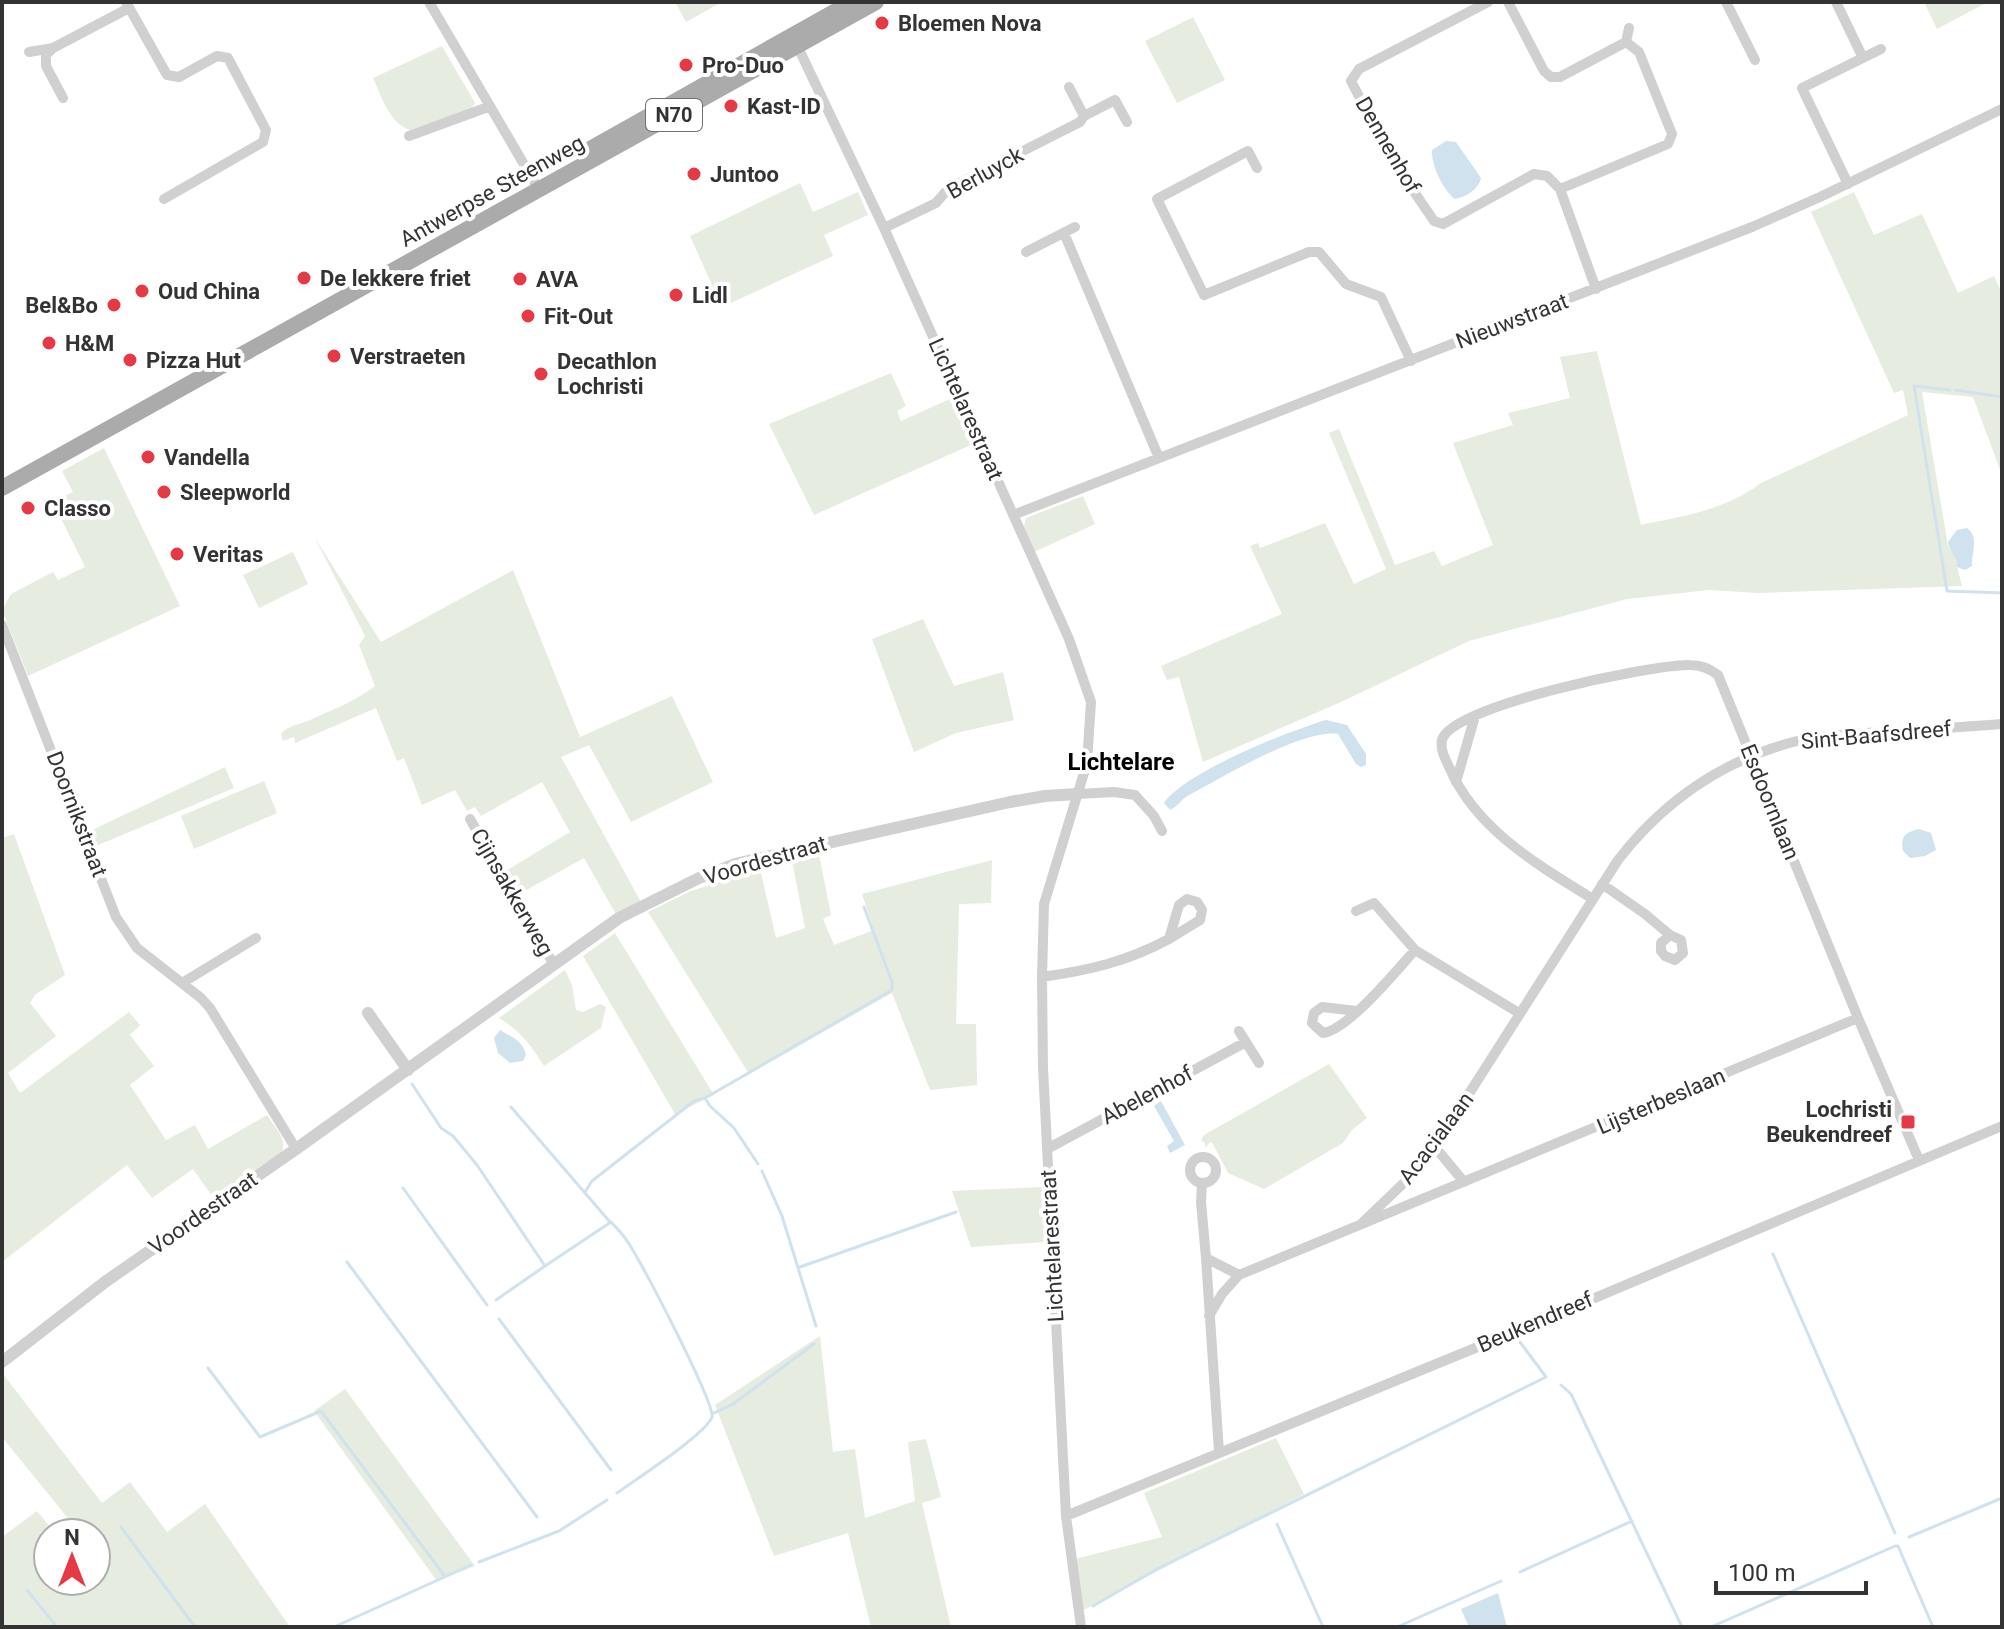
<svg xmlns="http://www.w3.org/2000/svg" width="2004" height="1629" font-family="Roboto,sans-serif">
  <rect width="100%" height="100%" fill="#fff"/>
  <!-- green -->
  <path fill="#e6ecdf" d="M675 2H722L686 22Z
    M1924 2H1988L1937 29Z
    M1193 17 1225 80 1177 103 1145 41Z
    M442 46 475 103 471 109 410 130C389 123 382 97 373 78Z
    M800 183 813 212 858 192 868 215 824 235 833 256 722 307 690 236Z
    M1854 192 1874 235 1922 214 1958 293 1994 276 2002 293V475L1973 397 1922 392 1948 546 1954 555 1962 586 1758 593 1709 590 1627 599 1469 641 1341 702 1203 762 1179 677 1167 680 1161 666 1282 614 1250 546 1258 543 1260 548 1325 523 1354 584 1386 569 1329 433 1339 429 1395 565 1434 551 1442 566 1493 545 1453 443 1513 425 1508 413 1570 398 1560 357 1597 351 1641 525C1684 516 1725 510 1761 483L1908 415 1903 390 1894 393 1811 212Z
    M891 373 906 406 897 411 901 421 952 398 973 444 814 515 769 424Z
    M104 448 180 606 28 676 2 610 11 594 53 572 58 580 85 567 53 502 73 492 62 471Z
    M1083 496 1095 524 1034 552 1024 526 1026 518Z
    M315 538 381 642 513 570 580 737 672 696 713 782 631 822 589 745 561 757 641 902 617 916 584 858 521 893 507 870 570 832 542 782 481 816 475 807 467 811 455 790 422 805 404 758 397 761 376 708 295 743 294 737 283 741 281 734C288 725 299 725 310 720 332 710 356 701 375 686L359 645 365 636Z
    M293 552 308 584 259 608 243 575Z
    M923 619 954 686 1003 672 1014 720 956 733 914 752 872 639Z
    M225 767 234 788 96 846 90 831Z
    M264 781 277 813 194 849 181 816Z
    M14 834 65 975 35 995 30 1003 56 1036 8 1073 20 1093 129 1012 140 1025 130 1035 154 1066 130 1085 166 1140 195 1125 208 1149 267 1115C274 1127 289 1140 281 1153L213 1197 193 1169 152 1198 127 1165 2 1262V838Z
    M819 854 831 915 823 919 834 945 874 930 862 894 992 860 991 903 959 904 956 1024H976L977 1085 930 1090 892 993 749 1074 648 912 691 891 760 869 776 938 805 928 792 861Z
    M615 933 714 1095 675 1114 583 956Z
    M565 970 572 985 576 1010 583 1012 600 1004 606 1007 601 1028 544 1066C531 1045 520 1031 499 1018Z
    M1329 1064 1367 1118 1352 1130 1343 1143 1264 1189 1228 1173 1213 1144 1210 1142 1205 1148V1143L1201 1140 1204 1135Z
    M1042 1187 1046 1242 971 1247 952 1191Z
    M820 1336 833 1452 855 1449 865 1518 915 1501 908 1442 926 1439 941 1497 922 1503 951 1627H871L848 1533 774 1556 715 1405Z
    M3 1374 102 1503 130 1482 167 1532 205 1504 290 1627H2V1537L37 1511 55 1533H48V1581H96V1533H69L75 1527 2 1437Z
    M345 1389 475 1566 437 1581 314 1411Z
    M1276 1438 1304 1494 1082 1611 1075 1559 1162 1537 1144 1493Z"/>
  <!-- water -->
  <path fill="#cfe2ee" d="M1446 141 1456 142 1481 178C1479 189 1466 197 1455 199 1443 190 1431 165 1432 150Z
    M1967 528C1980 538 1971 552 1972 566L1965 570 1957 567C1956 554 1949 551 1948 542L1957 530Z
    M1326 720 1347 725 1366 754V765L1361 767 1356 764 1338 734C1304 728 1221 778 1189 795 1181 799 1179 806 1170 810L1164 803C1185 772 1289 731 1326 720Z
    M1919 829 1931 833 1936 850 1925 856 1910 858 1903 851C1900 837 1905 832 1919 829Z
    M500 1030C512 1037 523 1041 526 1055L523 1061 510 1063 498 1053 494 1038Z
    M1161 1101 1185 1145 1170 1153 1167 1146 1174 1141 1154 1106Z
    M1498 1593 1507 1627H1469L1461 1609Z"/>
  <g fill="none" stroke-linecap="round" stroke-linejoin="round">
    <!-- stream -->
    <path stroke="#cfe2ee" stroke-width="3" d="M1950 390 1914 386 1947 591 2002 593
      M1956 390 2002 397
      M412 1084 441 1128 453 1136 477 1165 545 1266 611 1222C616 1228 623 1234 627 1241 640 1258 715 1404 712 1417 706 1434 635 1480 617 1493
      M705 1098 710 1106 734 1128 758 1164
      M511 1107 610 1222
      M762 1171 782 1216 816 1326
      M403 1188 487 1305
      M585 1192 592 1181 694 1101 705 1098 892 990V982L864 907
      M1773 1254 1895 1533
      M347 1262 537 1517
      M800 1267 956 1212
      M496 1300 545 1266
      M499 1319 611 1470
      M208 1368 260 1437 321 1411 444 1575
      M1561 1385 1571 1394 1682 1627
      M712 1414 733 1404 814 1344
      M1277 1524 1323 1627
      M121 1527 195 1627
      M1909 1537 2002 1498
      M479 1562 559 1531 607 1500
      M1520 1572 1632 1521
      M27 1590 57 1627
      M1093 1606 1157 1569 1546 1377 1520 1342
      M334 1627 471 1565
      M1397 1627 1501 1581
      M1711 1627 1895 1546H1898L1933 1627"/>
    <!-- minor -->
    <path stroke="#d0d0d0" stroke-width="10" d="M126 2 167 75 179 77 217 56 228 58 266 130 263 142 164 199
      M429 2 539 190
      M1488 2 1359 69 1351 81 1391 158 1434 221 1443 224 1534 174 1547 176 1560 189 1596 289
      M1508 2 1544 71 1551 77H1560L1626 42 1639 52 1672 134 1668 144 1560 189
      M1726 2 1755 60
      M1836 2 1863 58
      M795 41 884 228 1034 561 1069 639 1091 702 1087 763 1044 904 1042 977 1043 1068 1066 1516 1081 1627
      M1626 42 1629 28
      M29 52 53 48
      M1069 87 1084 116
      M63 98 46 66V55L53 48 129 8
      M409 136 488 107
      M1257 168 1248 151 1157 199 1204 295 1309 252H1319L1346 284 1381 297 1411 361
      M1848 184 1802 88 1881 49
      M884 228 936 203 948 189 1080 122 1084 116 1115 100 1127 122
      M1064 233 1159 458
      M1026 252 1075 227
      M1013 515 1752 227 1820 197 2002 109
      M2 625 116 917 137 948 201 998 210 1008 296 1149
      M1456 782 1475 716
      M1078 794 1114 792 1135 795 1154 816 1162 831
      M470 819 554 965
      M1602 884 1645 914 1670 935 1681 940 1683 953 1675 960 1665 956 1661 951V943L1670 935
      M1593 899C1538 865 1477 830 1450 769 1446 760 1440 751 1442 740 1450 706 1653 664 1690 665 1701 665 1709 668 1718 675L1858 1018 1919 1160
      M1356 911 1374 903 1415 950 1519 1013
      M1042 977C1090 970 1126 962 1169 939L1179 905 1187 899 1197 902 1202 910 1200 920 1169 939
      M182 983 256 938
      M1357 1011 1322 1007 1314 1013 1312 1023 1323 1033C1348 1030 1397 970 1415 950
      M1239 1031 1259 1063
      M1435 1147 1464 1182
      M1047 1149 1246 1042
      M1190 1170a13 13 0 1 1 26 0a13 13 0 1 1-26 0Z
      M1202 1183 1201 1202 1206 1258 1239 1275 1858 1018
      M1361 1224 1411 1176 1435 1147 1618 860C1663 802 1722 761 1793 742 1821 735 1851 734 1879 732 1920 730 1961 727 2002 724
      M1206 1258 1219 1452
      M1209 1316 1222 1294 1239 1275
      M1066 1516 1519 1330 2002 1126"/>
    <!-- tertiary -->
    <path stroke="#d0d0d0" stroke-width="12" d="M368 1013 408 1070
      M2 1362 105 1282 296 1149 619 918 699 878 735 864 1010 802 1045 796 1078 794"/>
    <!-- primary -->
    <path stroke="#ababab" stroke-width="16" d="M592 148 852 2
      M2 488 876 2"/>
  </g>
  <!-- markers -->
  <g fill="#e63946" stroke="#fff" stroke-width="3">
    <circle cx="882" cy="23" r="8"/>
    <circle cx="686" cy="65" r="8"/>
    <circle cx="731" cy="106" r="8"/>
    <circle cx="694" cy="174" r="8"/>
    <circle cx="304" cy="278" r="8"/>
    <circle cx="520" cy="279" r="8"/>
    <circle cx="142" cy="291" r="8"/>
    <circle cx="676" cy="295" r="8"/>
    <circle cx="114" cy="305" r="8"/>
    <circle cx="528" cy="316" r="8"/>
    <circle cx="49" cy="343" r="8"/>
    <circle cx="334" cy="356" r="8"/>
    <circle cx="130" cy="360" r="8"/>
    <circle cx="541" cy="374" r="8"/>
    <circle cx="148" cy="457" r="8"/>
    <circle cx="164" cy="492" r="8"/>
    <circle cx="28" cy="508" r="8"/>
    <circle cx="177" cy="554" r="8"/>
    <rect x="1900" y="1114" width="16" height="16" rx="4"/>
  </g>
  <g text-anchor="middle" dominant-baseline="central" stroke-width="8" stroke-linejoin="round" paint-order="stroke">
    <!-- shield labels -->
    <rect fill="#fff" stroke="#707070" stroke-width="2" x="646" y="99" width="56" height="32" rx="6"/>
    <g font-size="20" font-weight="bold" fill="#333">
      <text x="674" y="115">N70</text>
    </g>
    <!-- poi labels -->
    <g font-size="22" font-weight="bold" fill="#333" stroke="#fff" text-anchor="start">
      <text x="898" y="23">Bloemen Nova</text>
      <text x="702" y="65">Pro-Duo</text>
      <text x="747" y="106">Kast-ID</text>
      <text x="710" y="174">Juntoo</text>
      <text x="320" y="278">De lekkere friet</text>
      <text x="536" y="279">AVA</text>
      <text x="158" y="291">Oud China</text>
      <text x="692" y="295">Lidl</text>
      <text x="98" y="305" text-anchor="end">Bel&amp;Bo</text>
      <text x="544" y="316">Fit-Out</text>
      <text x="65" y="343">H&amp;M</text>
      <text x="350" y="356">Verstraeten</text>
      <text x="146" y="360">Pizza Hut</text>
      <text x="557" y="361">Decathlon<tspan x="557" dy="25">Lochristi</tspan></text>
      <text x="164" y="457">Vandella</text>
      <text x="180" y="492">Sleepworld</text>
      <text x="44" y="508">Classo</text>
      <text x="193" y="554">Veritas</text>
      <text x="1892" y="1109" text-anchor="end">Lochristi<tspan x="1892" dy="25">Beukendreef</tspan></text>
    </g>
    <!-- street labels -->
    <g font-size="22" fill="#333" stroke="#fff">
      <text transform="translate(1388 145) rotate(60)">Dennenhof</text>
      <text transform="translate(985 173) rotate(-29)">Berluyck</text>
      <text transform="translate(492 191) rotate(-29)">Antwerpse Steenweg</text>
      <text transform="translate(1512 321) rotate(-21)">Nieuwstraat</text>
      <text transform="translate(966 409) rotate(66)">Lichtelarestraat</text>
      <text transform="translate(1876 735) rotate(-5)">Sint-Baafsdreef</text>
      <text transform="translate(1770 802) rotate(68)">Esdoornlaan</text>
      <text transform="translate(77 814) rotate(69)">Doornikstraat</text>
      <text transform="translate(765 860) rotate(-16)">Voordestraat</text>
      <text transform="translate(512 892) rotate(60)">Cijnsakkerweg</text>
      <text transform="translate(1147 1095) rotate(-28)">Abelenhof</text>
      <text transform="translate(1661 1101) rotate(-23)">Lijsterbeslaan</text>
      <text transform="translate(1436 1138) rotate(-53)">Acacialaan</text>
      <text transform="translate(203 1213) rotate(-35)">Voordestraat</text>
      <text transform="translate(1052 1246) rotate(-93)">Lichtelarestraat</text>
      <text transform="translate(1535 1322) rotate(-23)">Beukendreef</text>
    </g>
    <!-- neighbourhood labels -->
    <g font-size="24" font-weight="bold" fill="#000" stroke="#fff">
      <text x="1121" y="762">Lichtelare</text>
    </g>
  </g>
  <!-- border -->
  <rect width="2004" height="1629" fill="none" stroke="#333333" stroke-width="8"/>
  <!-- north arrow -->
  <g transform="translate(72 1557)"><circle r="38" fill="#ffffff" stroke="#adadad" stroke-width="2"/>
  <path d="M0-6L14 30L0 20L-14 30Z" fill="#e63946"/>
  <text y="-12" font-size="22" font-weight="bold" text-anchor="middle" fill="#333333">N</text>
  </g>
  <!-- scale -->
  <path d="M1716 1581v12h150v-12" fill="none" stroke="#333333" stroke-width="4"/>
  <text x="1728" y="1581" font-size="24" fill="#333333" stroke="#ffffff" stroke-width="6" paint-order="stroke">100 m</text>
</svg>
